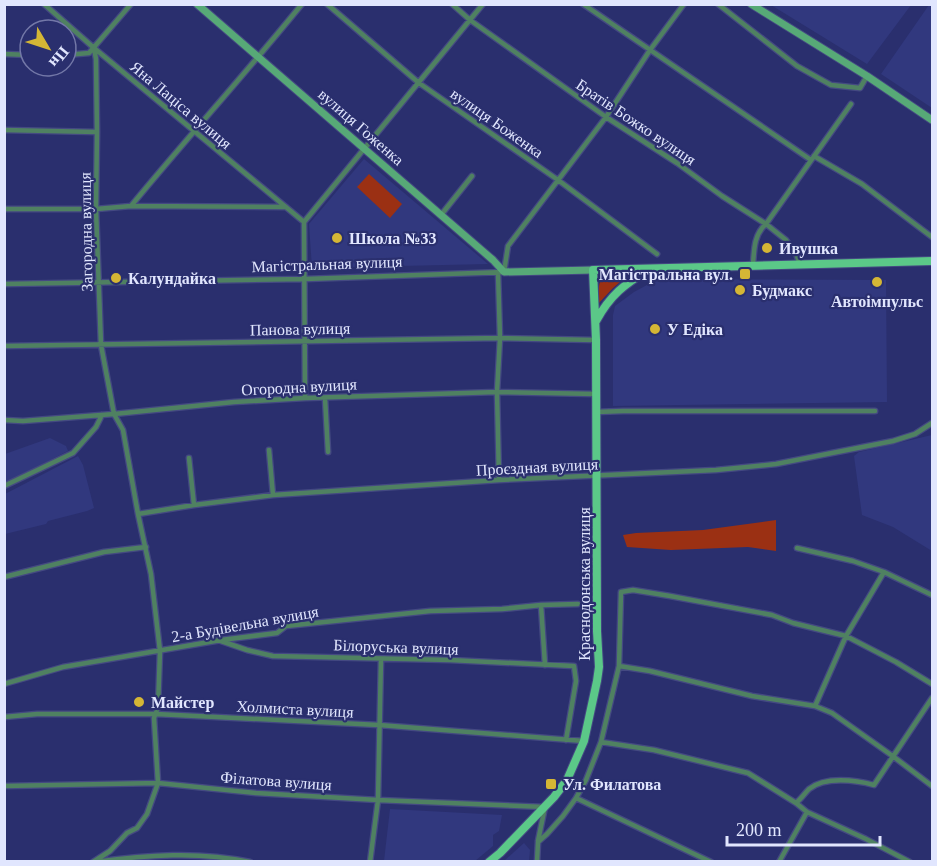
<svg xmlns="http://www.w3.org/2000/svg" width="937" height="866" font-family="Georgia,serif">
  <rect width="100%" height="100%" fill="#2a2f6e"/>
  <!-- built -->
  <path fill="#31387e" d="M771 5H911L867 64Z
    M929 5H932V108L881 74Z
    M364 159 488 264 312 268 309 224Z
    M658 279 886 280 887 402 613 406V315L615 306 634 292Z
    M932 435V551L893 527 862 515 854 456 859 452Z
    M50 438 66 446 68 451 5 483V454Z
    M78 456 83 465 94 508 87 511 48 521 46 524 5 534V494Z
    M390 809 502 815 499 831 493 835V846L475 861H384Z
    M524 843 530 850 529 861H504Z"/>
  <!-- green -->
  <path fill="#9b3013" d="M369 174 402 204 390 218 357 187Z
    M624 273 627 274V276L613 288 598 304C599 279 597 275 624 273Z
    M776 520V551L748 547 671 550 627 547 623 535 636 533 703 530Z"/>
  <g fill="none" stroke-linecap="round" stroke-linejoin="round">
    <defs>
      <path id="street" d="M44 4 94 48 304 222
        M327 4 419 83 558 180 657 254
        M452 4 470 20 606 117 677 163 722 196 766 224 786 240 796 254 800 264
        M583 4 811 160
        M718 4 797 66 831 85 860 88 867 76
        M4 54 30 55
        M66 55 89 53 131 4
        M4 130 97 132
        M814 156 862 184 932 237
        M131 206C187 138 246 73 302 4
        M4 209H96L131 206 286 207
        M441 215 472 176
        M304 222 483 4
        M304 222 305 398
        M753 265C754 250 754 234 766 224L851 104
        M498 272 500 338 497 392 499 480
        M4 284 305 279 504 272 508 246 606 117 650 50 684 4
        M4 346 500 338 596 340
        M325 398 328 452
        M596 412 623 411H875
        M4 420 23 421 114 414 234 402 305 398 497 392 596 394
        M269 450 273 495
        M189 458 194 505
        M4 486 73 453 96 427 102 415
        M138 514 194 505 273 495 499 480 716 470 776 464 893 441 915 434 932 423
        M797 548 853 561 884 572 932 595
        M4 577 104 552 146 547
        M541 605 578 604
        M221 641 247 650 273 656 450 660 574 666 576 681 566 740
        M619 666 650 671 752 696 815 706 832 713 894 757 932 786
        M4 684 63 667 221 640 277 633 286 626 430 611 502 609 541 605 545 665
        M815 706 846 636 884 572
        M4 717 37 714H156L379 725 584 741
        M601 742 654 750 748 773 796 803 807 812 866 839 910 862
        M4 786 158 783 256 793 378 800 545 807 538 841
        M576 798 711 862
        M796 803C801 799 805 793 809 789 825 776 856 780 874 785L932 698
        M93 862 110 851 127 833 137 828 147 814 158 783 154 718 158 707 160 651 151 574 138 514 123 430 114 414 101 345 96 209 97 132 96 59 94 48
        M95 862C146 855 199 851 250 862
        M370 862 378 800 381 659
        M537 862 538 842 547 834 563 816 576 798 586 780 601 742 619 666 621 592 633 590 670 596 772 615 793 623 846 636 896 662 932 684
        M779 862 807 812"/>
      <path id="secondary" d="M197 4 493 260 504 272 593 270
        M751 4 867 76 932 120"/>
      <path id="primary" d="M596 321C611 294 624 285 649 269
        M489 862 500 853 554 797 567 780 584 741 597 681 599 667 597 631 596 340 593 270 932 261"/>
    </defs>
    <!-- street casing -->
    <use href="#street" stroke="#444982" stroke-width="7"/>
    <!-- secondary casing -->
    <use href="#secondary" stroke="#444982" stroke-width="9"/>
    <!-- primary casing -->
    <use href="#primary" stroke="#444982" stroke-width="10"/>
    <!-- street -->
    <use href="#street" stroke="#4f8161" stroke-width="4.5"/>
    <!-- secondary -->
    <use href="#secondary" stroke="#57a977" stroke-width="7"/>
    <!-- primary -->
    <use href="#primary" stroke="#5bc888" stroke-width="8"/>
  </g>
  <!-- markers -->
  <g fill="#d4b635" stroke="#2a2f6e" stroke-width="2">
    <circle cx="337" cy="238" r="6"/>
    <circle cx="767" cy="248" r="6"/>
    <rect x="739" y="268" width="12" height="12" rx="3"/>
    <circle cx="116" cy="278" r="6"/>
    <circle cx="877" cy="282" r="6"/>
    <circle cx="740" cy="290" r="6"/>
    <circle cx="655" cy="329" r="6"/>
    <circle cx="139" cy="702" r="6"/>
    <rect x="545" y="778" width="12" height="12" rx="3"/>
  </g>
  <g text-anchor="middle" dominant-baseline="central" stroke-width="4.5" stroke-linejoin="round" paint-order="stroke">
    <!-- street labels -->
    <g font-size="16" fill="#e1e6fe" stroke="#2a2f6e">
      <text transform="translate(181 105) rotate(40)">Яна Лаціса вулиця</text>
      <text transform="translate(636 122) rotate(34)">Братів Божко вулиця</text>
      <text transform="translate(497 123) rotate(35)">вулиця Боженка</text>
      <text transform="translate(361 127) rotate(41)">вулиця Гоженка</text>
      <text transform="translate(86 232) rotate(-91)">Загородна вулиця</text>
      <text transform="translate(327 264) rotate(-2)">Магістральная вулиця</text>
      <text transform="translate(300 329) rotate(-1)">Панова вулиця</text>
      <text transform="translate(299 387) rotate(-3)">Огородна вулиця</text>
      <text transform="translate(537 467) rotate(-3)">Проєздная вулиця</text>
      <text transform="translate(584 584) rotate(-90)">Краснодонська вулиця</text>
      <text transform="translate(245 624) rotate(-10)">2-а Будівельна вулиця</text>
      <text transform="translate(396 647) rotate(2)">Білоруська вулиця</text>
      <text transform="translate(295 709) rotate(3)">Холмиста вулиця</text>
      <text transform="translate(276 781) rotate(4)">Філатова вулиця</text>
    </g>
    <!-- poi labels -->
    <g font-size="16" font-weight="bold" fill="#e1e6fe" stroke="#2a2f6e" text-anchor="start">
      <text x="349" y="238">Школа №33</text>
      <text x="779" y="248">Ивушка</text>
      <text x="733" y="274" text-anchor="end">Магістральна вул.</text>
      <text x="128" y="278">Калундайка</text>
      <text x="752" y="290">Будмакс</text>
      <text x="877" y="301" text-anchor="middle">Автоімпульс</text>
      <text x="667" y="329">У Едіка</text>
      <text x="151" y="702">Майстер</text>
      <text x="563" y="784">Ул. Филатова</text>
    </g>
  </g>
  <!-- border -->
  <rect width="937" height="866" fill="none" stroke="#e1e6fe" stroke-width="12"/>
  <!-- north arrow -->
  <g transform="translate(48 48) rotate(129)"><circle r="28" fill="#2a2f6e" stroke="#7378a8" stroke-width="1.5"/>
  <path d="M0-4.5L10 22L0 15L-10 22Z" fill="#d4b635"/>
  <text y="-9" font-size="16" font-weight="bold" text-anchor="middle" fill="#e1e6fe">Пн</text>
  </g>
  <!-- scale -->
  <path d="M727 836v9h153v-9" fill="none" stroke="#e1e6fe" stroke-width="3"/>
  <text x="736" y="836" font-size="18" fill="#e1e6fe" stroke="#2a2f6e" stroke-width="4.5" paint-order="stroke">200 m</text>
</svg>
